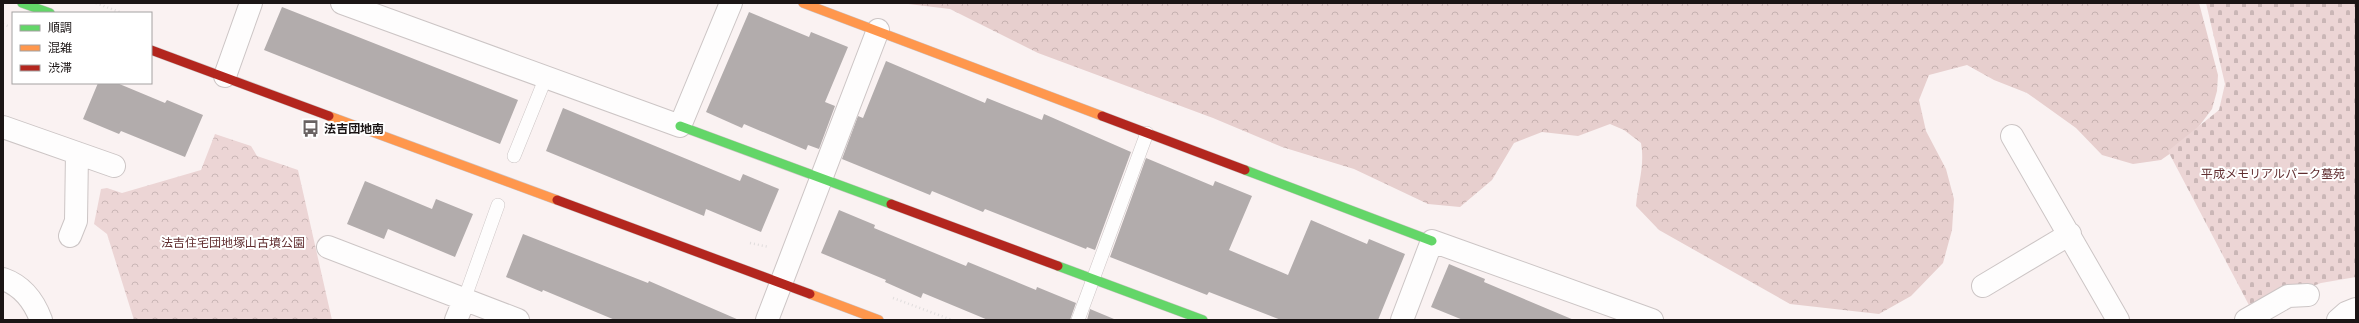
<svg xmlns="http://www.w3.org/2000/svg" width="2359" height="323" font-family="'PT Sans','Noto Sans JP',sans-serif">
  <defs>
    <pattern id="forest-crowns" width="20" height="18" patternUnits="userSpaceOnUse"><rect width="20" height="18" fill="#e7cfce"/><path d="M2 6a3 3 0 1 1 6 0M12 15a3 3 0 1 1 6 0" fill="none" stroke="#c6b1b0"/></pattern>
    <pattern id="cemetery-stones" width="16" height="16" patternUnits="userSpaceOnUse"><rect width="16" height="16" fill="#ecd5d5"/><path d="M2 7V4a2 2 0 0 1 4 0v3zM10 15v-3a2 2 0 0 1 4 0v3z" fill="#cab6b6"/></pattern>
    <pattern id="park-crowns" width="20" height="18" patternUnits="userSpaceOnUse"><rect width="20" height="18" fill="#ecd5d5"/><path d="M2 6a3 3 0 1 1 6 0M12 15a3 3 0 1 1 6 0" fill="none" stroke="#cab6b6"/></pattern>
  </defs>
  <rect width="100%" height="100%" fill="#faf2f2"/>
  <!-- forest -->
  <path fill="url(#forest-crowns)" d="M900 3H2199L2218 75 2217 91 2212 109 2188 141 2161 160 2133 164 2102 155 2076 128 2027 93 1994 80 1967 65 1929 75 1919 100 1926 131 1946 169 1954 199 1952 230 1943 263 1911 296 1879 314 1790 304 1659 230 1636 206C1638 183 1645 166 1641 143L1624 130 1610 124 1578 136 1542 132 1514 143 1492 180 1460 207 1428 204 1354 169 1282 147 1213 118 1038 53 950 9Z"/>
  <!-- cemetery -->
  <path fill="url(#cemetery-stones)" d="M2206 3H2356V277L2321 283 2251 309 2168 151 2219 110 2225 84Z"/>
  <!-- park -->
  <path fill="url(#park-crowns)" d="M215 134 251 146 257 156 298 170 332 320H134L107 234 94 224 101 189 107 188 122 193 201 170Z"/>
  <!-- building -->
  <path fill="#b2acac" d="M282 7 518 100 500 144 264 50Z
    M749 12 809 37 811 32 848 47 825 102 835 106 819 149 808 145 806 150 744 124 742 128 706 112Z
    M886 61 985 103 987 98 1042 120 1044 114 1131 152 1095 250 1087 247 1086 249 985 209 983 212 932 191 930 195 842 159 858 116 863 118Z
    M98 83H117L165 103 167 100 203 115 185 157 121 131 119 134 83 119Z
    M563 108 740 181 743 174 779 189 761 232 706 209 704 216 546 151Z
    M1146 158 1213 186 1215 181 1252 196 1229 250 1288 275 1311 220 1367 244 1369 239 1405 254 1378 320H1281L1209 292 1207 295 1110 257Z
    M365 181 432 209 436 199 473 214 455 257 388 229 384 239 347 224Z
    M839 210 875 225 874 228 966 266 968 262 1036 290 1037 287 1076 303 1070 320H988L923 293 921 298 885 282 886 280 821 253Z
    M523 234 648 283 649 281 739 320H615L543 290 542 292 506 277Z
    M1449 264 1485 279 1484 282 1574 320H1463L1431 307Z
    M1090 309 1114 319V320H1087Z"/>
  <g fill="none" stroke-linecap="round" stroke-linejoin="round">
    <defs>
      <path id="lane" d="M514 156 546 77
        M464 300 498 205
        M1078 320 1147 133"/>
      <path id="street" d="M342 3 680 126 731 3
        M225 76 251 3
        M3 127 114 166
        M2012 136 2118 320
        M70 236 76 221 77 153
        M328 247 518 320
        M3 279C23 286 34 301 41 320
        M1983 286 2070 234
        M456 320 464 300
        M767 320 878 30
        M1402 320 1432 241 1652 320
        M2246 320 2288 296 2308 295
        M2338 320 2346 313 2356 309"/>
      <path id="fast" d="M22 3 50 13
        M680 126 891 204
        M1245 170 1432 241
        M1058 266 1203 320"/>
      <path id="slow" d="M803 3 1102 116
        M329 116 557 200
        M810 294 879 320"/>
      <path id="jam" d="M151 50 329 116
        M1102 116 1245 170
        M557 200 810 294
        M891 204 1058 266"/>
    </defs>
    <!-- lane casing -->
    <use href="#lane" stroke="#ccc5c5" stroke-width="14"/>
    <!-- street casing -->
    <use href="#street" stroke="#ccc5c5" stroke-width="24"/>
    <!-- fast casing -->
    <use href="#fast" stroke="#ccc5c5" stroke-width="10"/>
    <!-- slow casing -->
    <use href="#slow" stroke="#ccc5c5" stroke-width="10"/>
    <!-- jam casing -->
    <use href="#jam" stroke="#ccc5c5" stroke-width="10"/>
    <!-- path -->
    <path stroke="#e0dddd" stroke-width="2.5" stroke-dasharray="1 3" stroke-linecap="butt" d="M96 3 122 13
      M3 24 10 27
      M750 243 769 247
      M893 298 952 320"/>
    <!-- lane -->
    <use href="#lane" stroke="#fefdfd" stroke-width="13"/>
    <!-- street -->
    <use href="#street" stroke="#fefdfd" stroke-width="22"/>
    <!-- fast -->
    <use href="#fast" stroke="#63d668" stroke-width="9"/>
    <!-- slow -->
    <use href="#slow" stroke="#ff974d" stroke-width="9"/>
    <!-- jam -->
    <use href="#jam" stroke="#b3261e" stroke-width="9"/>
  </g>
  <!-- icons -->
  <defs>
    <symbol id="bus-bare" viewBox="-9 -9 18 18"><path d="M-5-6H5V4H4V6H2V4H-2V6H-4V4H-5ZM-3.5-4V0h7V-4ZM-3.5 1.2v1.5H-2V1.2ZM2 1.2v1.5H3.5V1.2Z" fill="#696262" stroke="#fff" stroke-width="2.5" paint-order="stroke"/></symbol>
  </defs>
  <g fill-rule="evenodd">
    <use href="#bus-bare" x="298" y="116" width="25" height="25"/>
  </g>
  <g text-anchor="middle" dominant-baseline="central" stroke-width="4" stroke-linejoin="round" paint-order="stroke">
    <!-- poi labels -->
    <g font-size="12" font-weight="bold" fill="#1b1515" stroke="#fff" text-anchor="start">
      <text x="324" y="128">法吉団地南</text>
    </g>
    <!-- park labels -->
    <g font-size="12" fill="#612e30" stroke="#fff">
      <text x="2273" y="173">平成メモリアルパーク墓苑</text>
      <text x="233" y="242">法吉住宅団地塚山古墳公園</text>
    </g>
  </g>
  <!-- border -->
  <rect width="2359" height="323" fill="none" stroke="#1b1515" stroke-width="8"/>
  <!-- legend -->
  <rect x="12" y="12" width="140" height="72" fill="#ffffff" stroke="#a4a1a1"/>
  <rect x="20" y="25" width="20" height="6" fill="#63d668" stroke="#a4a1a1"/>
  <text x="48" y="32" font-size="12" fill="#1b1515">順調</text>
  <rect x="20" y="45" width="20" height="6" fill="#ff974d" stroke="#a4a1a1"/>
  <text x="48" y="52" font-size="12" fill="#1b1515">混雑</text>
  <rect x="20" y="65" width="20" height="6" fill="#b3261e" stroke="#a4a1a1"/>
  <text x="48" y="72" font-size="12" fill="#1b1515">渋滞</text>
</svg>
